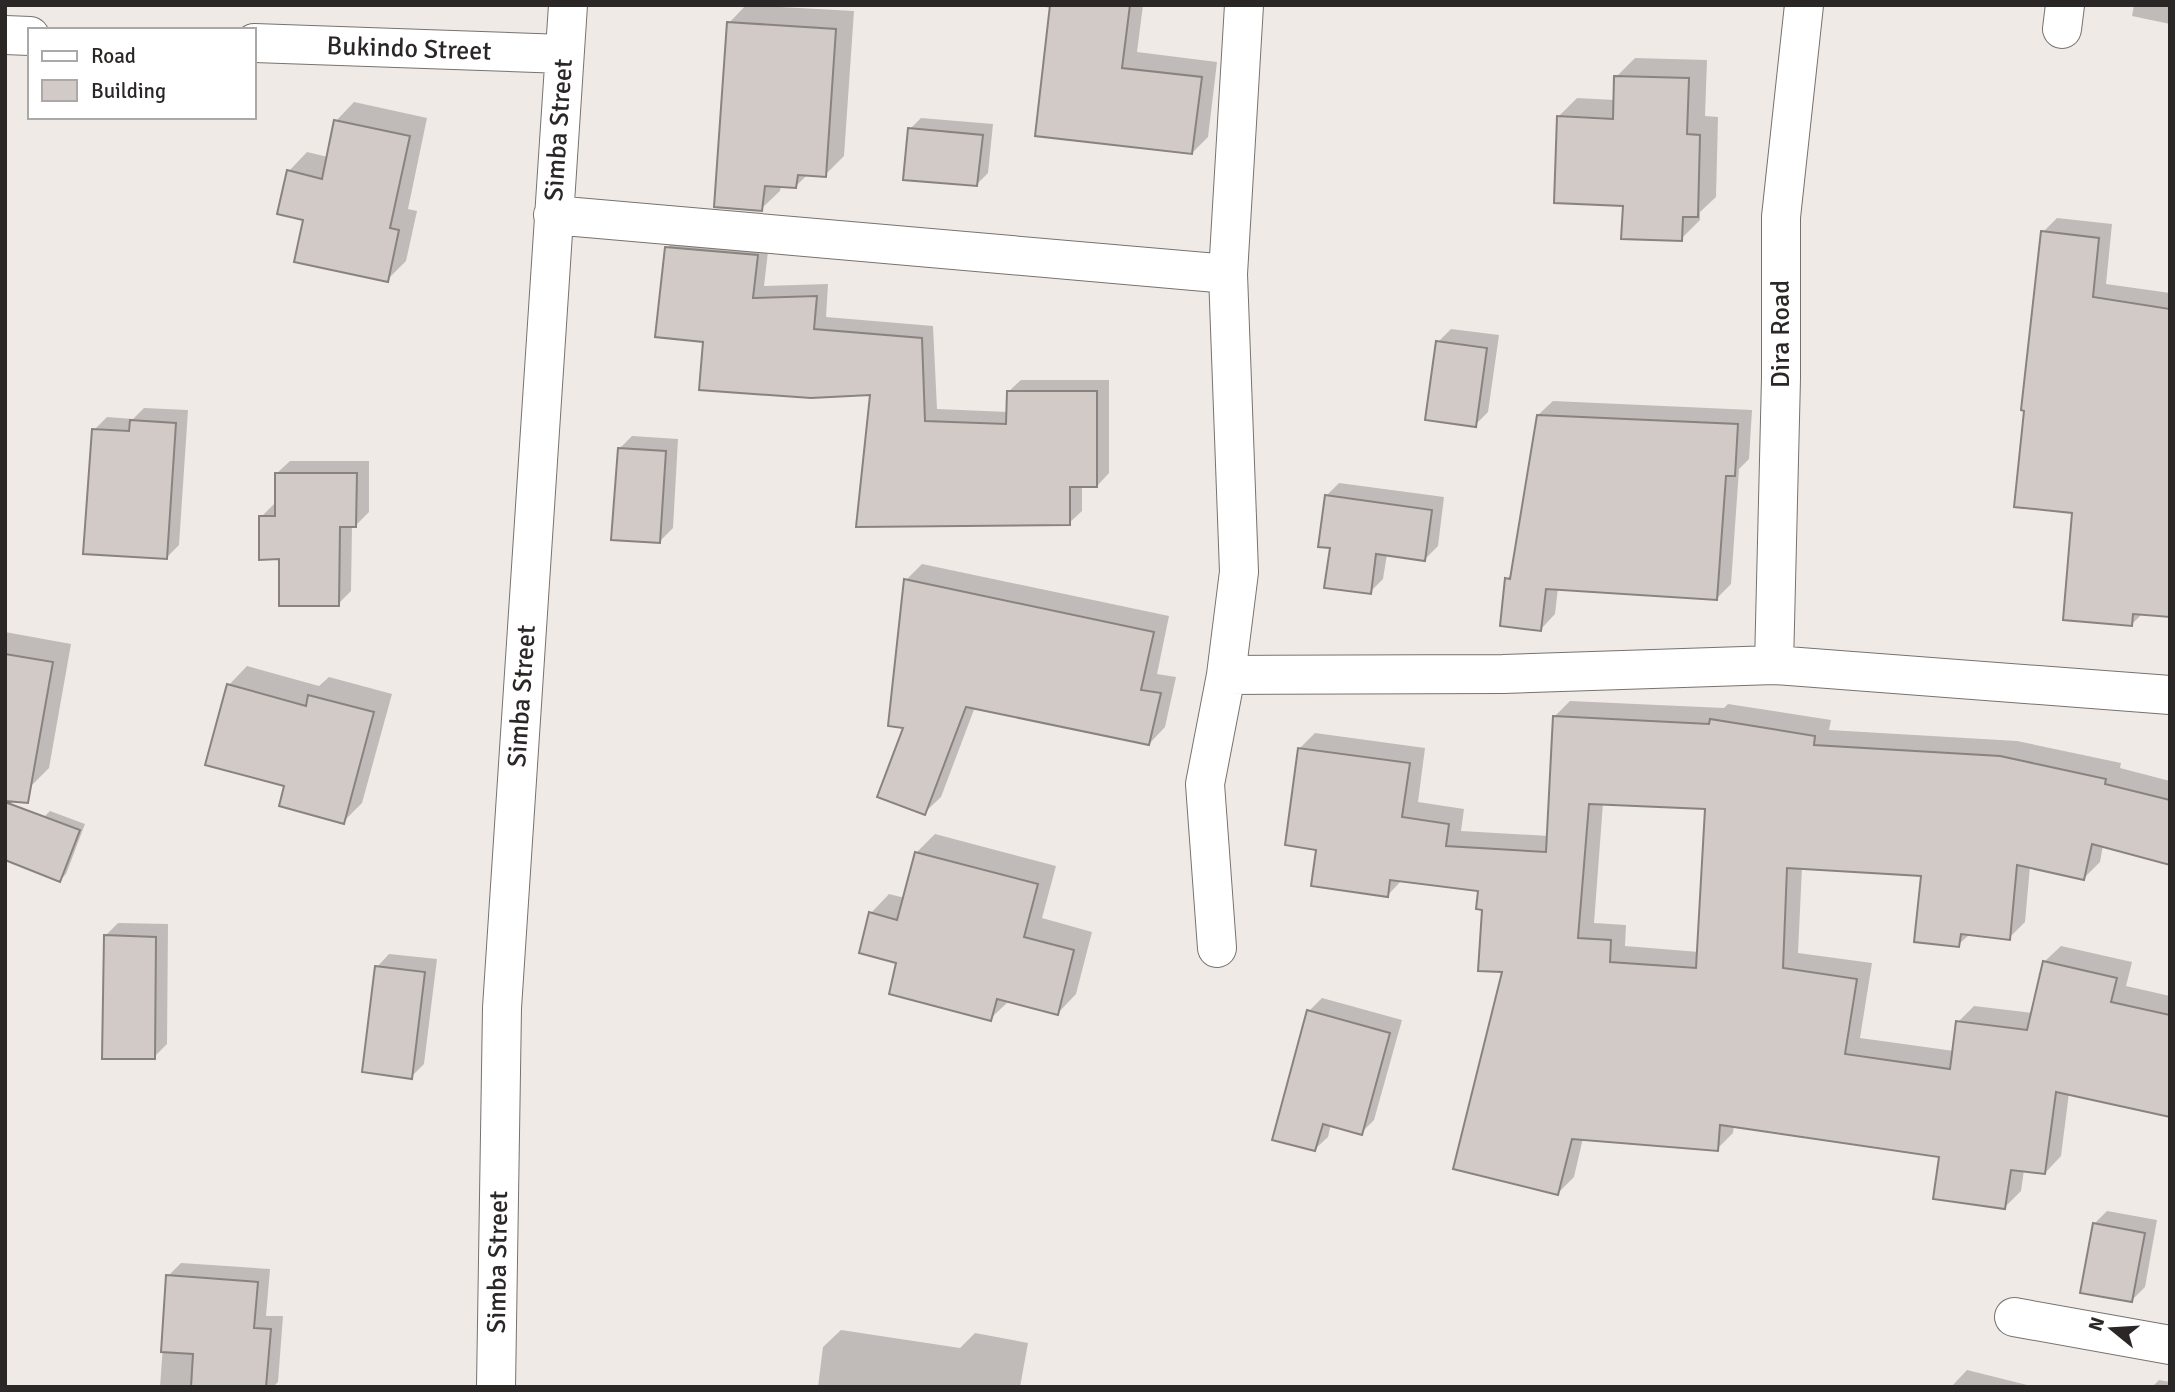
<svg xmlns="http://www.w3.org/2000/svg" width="2175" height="1392" font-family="Signika,sans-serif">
  <rect width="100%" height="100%" fill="#f0eae6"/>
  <!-- shadow -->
  <path fill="#0003" fill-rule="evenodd" d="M746 5 854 11 844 156 825 175 808 174 795 187 781 186 780 191 761 209 729 23Z
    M1031 5H1143L1137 52 1217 62 1208 137 1192 153 1052 8Z
    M2134 5H2170V24L2132 16Z
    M1635 58 1707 60 1705 116 1718 117 1716 197 1700 212V220L1681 239 1624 204 1558 117 1577 98 1615 100 1616 77Z
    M354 102 427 118 408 209 417 211 406 261 387 280 305 219 289 171 307 152 328 157 336 121Z
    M921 118 993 124 988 173 977 184 910 129Z
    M2057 218 2112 224 2106 284 2170 293V615L2143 613 2132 624 2074 511 2043 232Z
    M679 235 769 243 764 286 828 284 826 317 933 326 937 409 1008 412V392L1021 380H1109V473L1097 486H1082V511L1069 523 872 394 705 341 667 248Z
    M1451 329 1499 335 1488 412 1475 425 1438 342Z
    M1553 401 1752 410 1749 459 1739 469 1731 584 1716 599 1558 588 1555 614 1541 629 1507 579 1512 574 1538 415Z
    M144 408 188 410 179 545 166 558 94 430 107 417 133 419Z
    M632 436 678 439 673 528 660 541 619 449Z
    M290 461H369V512L356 525H352L351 591 338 604 281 558 261 517 274 504H277V473Z
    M1339 483 1444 497 1438 546 1425 559 1387 554 1383 579 1370 592 1332 547 1326 496Z
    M922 564 1169 616 1157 674 1176 677 1165 727 1149 744 975 707 941 797 924 813 906 580Z
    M5 632 71 644 49 768 30 787 5 782Z
    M247 666 319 686 329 677 392 694 362 803 343 822 229 685Z
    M1570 701 1724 708 1728 704 1831 720 1829 730 2017 741 2121 763 2120 768 2170 781V863L2103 845 2100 862 2084 878 2030 866 2025 922 2009 938 1970 934 1958 945 1923 874 1802 867 1798 953 1872 963 1860 1038 1954 1051 1958 1022 1974 1006 2033 1013 2044 962 2061 946 2132 962 2126 986 2170 996V1115L2069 1093 2061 1156 2045 1173 2024 1170 2021 1191 2005 1207 1941 1155 1734 1125 1733 1133 1717 1149 1583 1138 1574 1177 1558 1193 1504 971 1480 890 1402 880 1387 896 1318 848 1299 749 1315 733 1425 748 1418 802 1464 809 1461 831 1549 836 1554 717ZM1603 803 1707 808 1699 952 1625 946 1626 925 1594 923Z
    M50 811 85 824 66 874 60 880 44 817Z
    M935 834 1056 866 1042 918 1092 932 1076 994 1058 1013 1009 1001 990 1019 898 962 871 913 889 894 905 898 916 853Z
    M118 923 168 924 167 1044 154 1057 105 936Z
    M389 954 437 959 424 1064 411 1077 377 967Z
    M1322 998 1402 1020 1374 1120 1361 1133 1331 1124 1328 1137 1315 1149 1309 1011Z
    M2107 1211 2157 1220 2145 1287 2132 1300 2094 1224Z
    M181 1263 270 1269 266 1316H283L278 1382 273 1387H160L168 1276Z
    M841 1330 960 1348 975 1333 1028 1343 1020 1387H818L823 1347Z
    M1967 1370 2035 1387H1951Z
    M2159 1380 2170 1382V1387H2152Z"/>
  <!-- building -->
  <path fill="#d1cac7" stroke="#898380" stroke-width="2" fill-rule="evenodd" d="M1050 5H1130L1122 68 1202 77 1192 154 1035 136Z
    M727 22 836 29 826 177 798 175 796 188 765 186 762 211 714 207Z
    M1614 76 1689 78 1687 134 1700 135 1698 217H1683L1682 241 1621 239 1623 206 1554 203 1557 116 1613 119Z
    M334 120 410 136 390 228 399 230 388 282 294 262 303 220 277 214 287 170 322 179Z
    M908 128 983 135 977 186 903 180Z
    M2041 231 2099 238 2093 297 2170 309V617L2133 614 2132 626 2063 620 2072 513 2014 507 2024 411 2021 410Z
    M665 247 758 255 753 298 817 296 814 329 922 338 925 421 1006 424 1007 391H1097V487H1070V525L856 527 870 395 811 398 699 390 703 342 655 337Z
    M1436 341 1487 348 1476 427 1425 420Z
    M1537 415 1738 424 1735 476H1726L1717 600 1546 589 1541 631 1500 626 1505 578 1510 579Z
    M130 420 176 423 167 559 83 554 92 429 129 431Z
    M618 448 666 451 660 543 611 540Z
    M275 473H357L356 527H340L339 606H279V559L259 560V516H275Z
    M1325 495 1432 510 1425 561 1376 554 1371 594 1324 588 1330 548 1318 547Z
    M904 579 1154 632 1141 690 1161 693 1149 745 966 707 925 815 877 797 903 728 888 726Z
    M5 654 53 662 28 803 5 801Z
    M227 684 306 706 308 695 374 712 344 824 279 806 284 786 205 765Z
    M1553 716 1709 724 1710 719 1815 736 1814 745 2000 756 2106 779 2105 784 2170 800V865L2092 844 2084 880 2017 865 2010 940 1961 934 1959 947 1914 942 1921 876 1787 868 1783 968 1857 979 1845 1054 1950 1069 1956 1021 2027 1030 2043 961 2117 978 2111 1002 2170 1015V1117L2056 1092 2045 1174 2011 1170 2005 1209 1933 1199 1939 1157 1720 1125 1718 1151 1572 1139 1558 1195 1453 1169 1502 972 1478 971 1482 910 1476 909 1478 891 1390 880 1388 897 1311 886 1316 850 1285 845 1298 748 1410 763 1402 817 1449 824 1446 846 1546 852ZM1589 804 1705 809 1696 968 1610 962 1611 940 1578 938Z
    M5 802 80 830 60 882 5 860Z
    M915 852 1038 884 1024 937 1074 950 1058 1015 997 999 991 1021 889 994 896 963 859 953 869 912 897 920Z
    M104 935 156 937 155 1059H102Z
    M375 966 425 972 412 1079 362 1072Z
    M1307 1010 1390 1033 1362 1135 1323 1124 1315 1151 1272 1140Z
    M2093 1223 2145 1233 2132 1302 2080 1293Z
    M166 1275 258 1282 254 1328 271 1329 266 1387H191L193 1354 161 1352Z"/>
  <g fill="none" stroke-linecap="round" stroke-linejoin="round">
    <defs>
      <path id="minor" d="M2062 29 2065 5
        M5 35 30 36
        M254 43 564 54
        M553 215 1228 274
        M1774 665 1781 378V217L1804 5
        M1226 675 1503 674 1774 665 2170 695
        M1217 948 1205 784 1226 675 1239 572 1228 274 1244 5
        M2014 1317 2170 1345
        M496 1387 502 1008 568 5"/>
    </defs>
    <!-- minor casing -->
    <use href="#minor" stroke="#78726f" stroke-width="40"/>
    <!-- minor -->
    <use href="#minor" stroke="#fff" stroke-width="38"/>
  </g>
  <g text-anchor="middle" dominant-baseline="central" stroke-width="6" stroke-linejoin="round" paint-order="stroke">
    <!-- street labels -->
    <g font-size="26" fill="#2a2726" stroke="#fff">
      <text transform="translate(409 49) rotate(2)">Bukindo Street</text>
      <text transform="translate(559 130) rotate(-86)">Simba Street</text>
      <text transform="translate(1781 334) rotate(-90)">Dira Road</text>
      <text transform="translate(522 696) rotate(-86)">Simba Street</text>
      <text transform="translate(498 1262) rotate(-89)">Simba Street</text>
    </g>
  </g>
  <!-- border -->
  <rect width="2175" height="1392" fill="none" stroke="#2a2726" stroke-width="14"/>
  <!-- legend -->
  <rect x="28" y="28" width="228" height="91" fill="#ffffff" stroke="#aaa9a8" stroke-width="2"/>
  <rect x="42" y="51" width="35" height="10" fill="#ffffff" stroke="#aaa9a8" stroke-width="2"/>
  <text x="91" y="63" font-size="21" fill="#2a2726">Road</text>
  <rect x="42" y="80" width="35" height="21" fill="#d1cac7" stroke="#aaa9a8" stroke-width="2"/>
  <text x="91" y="98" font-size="21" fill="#2a2726">Building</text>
  <!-- north arrow -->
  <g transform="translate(2112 1329) rotate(288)" stroke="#ffffff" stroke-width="5" paint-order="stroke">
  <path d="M0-5L12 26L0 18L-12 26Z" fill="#2a2726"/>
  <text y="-10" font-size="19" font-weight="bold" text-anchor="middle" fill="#2a2726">N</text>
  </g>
</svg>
